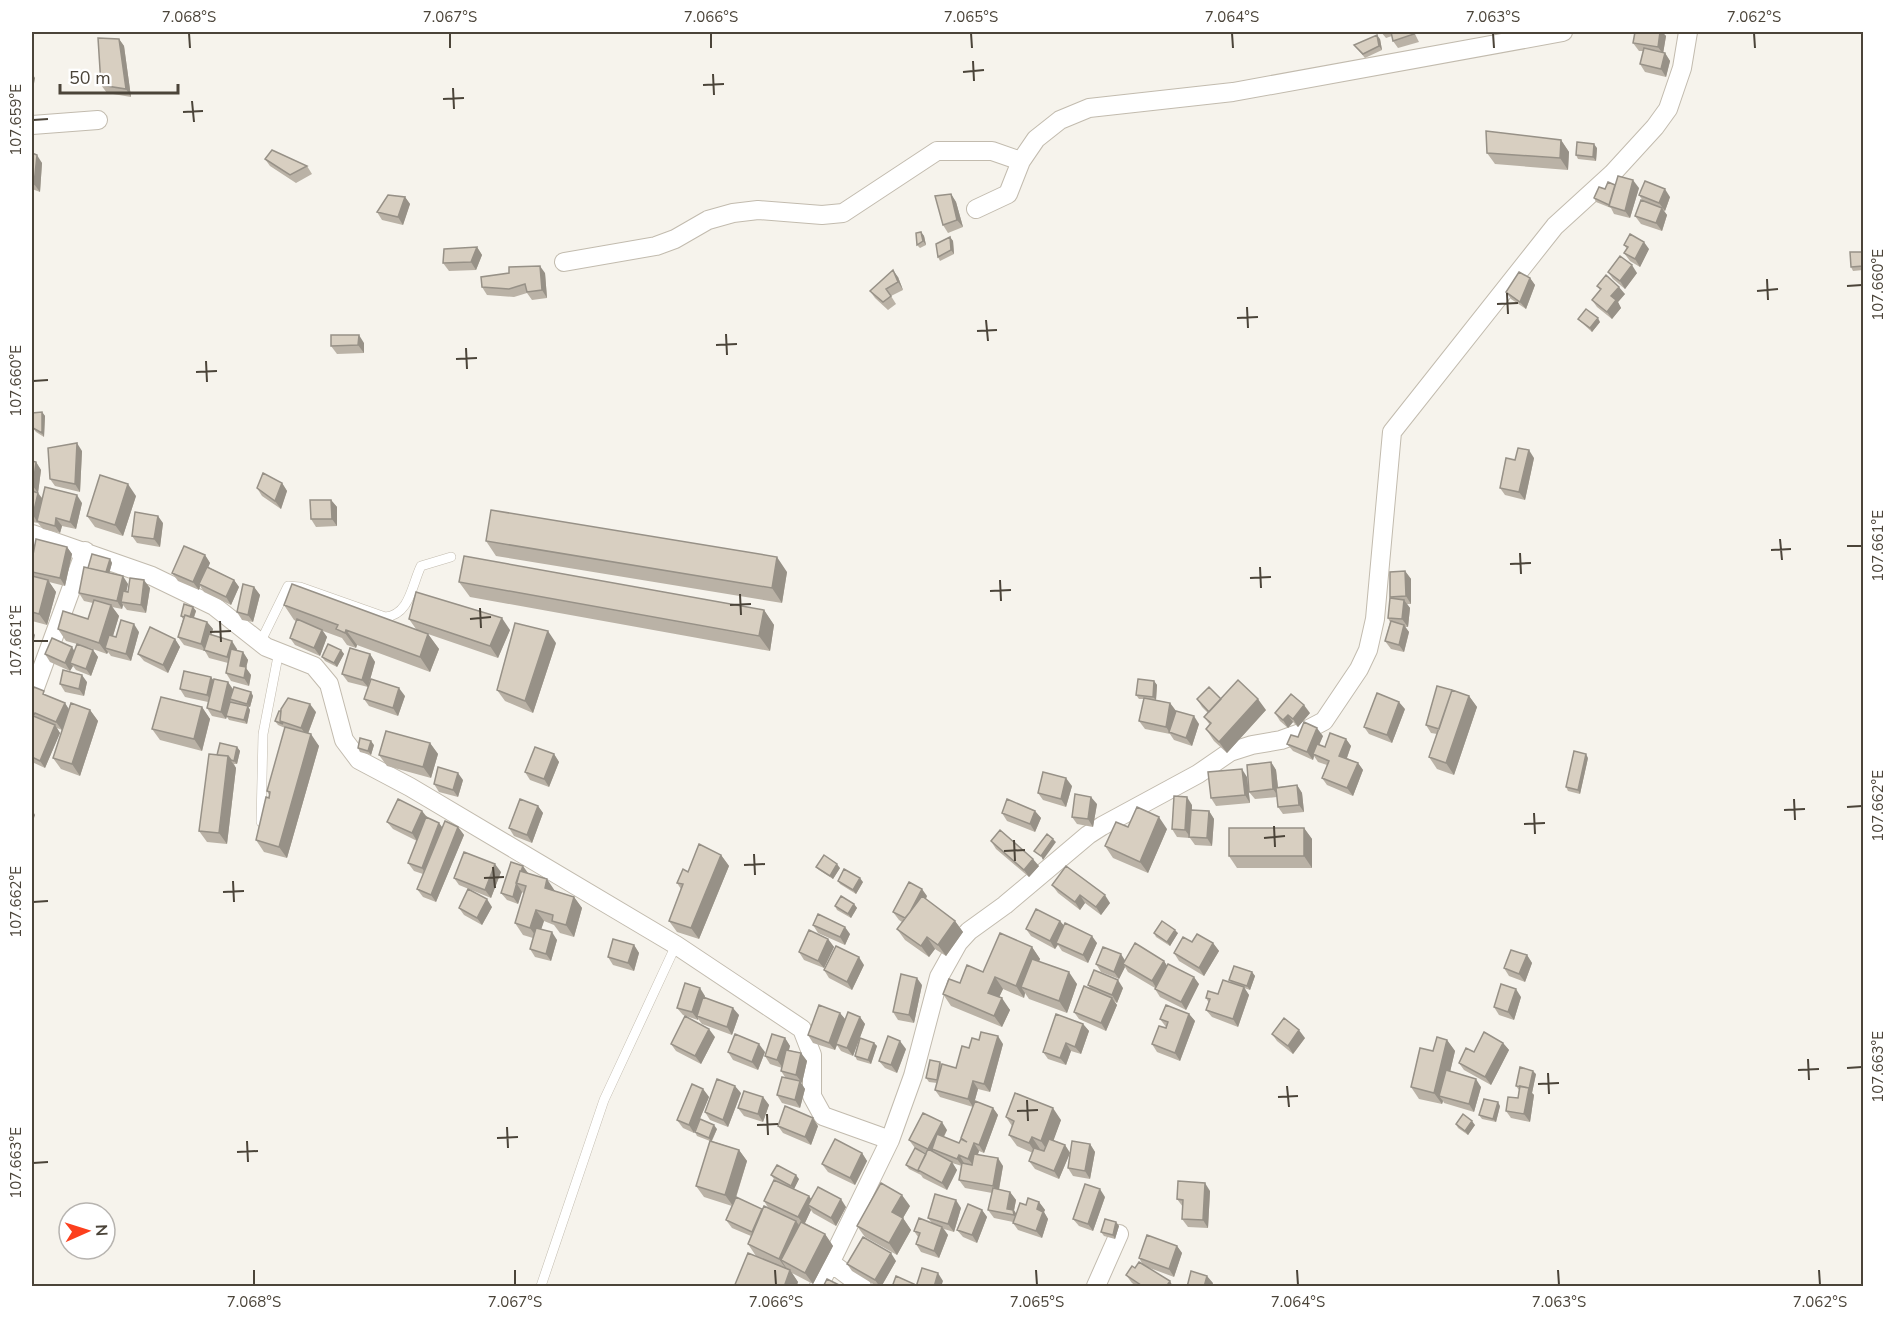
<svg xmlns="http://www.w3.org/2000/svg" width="1895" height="1318" font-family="'Nunito Sans',sans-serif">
  <rect width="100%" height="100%" fill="#f6f3ec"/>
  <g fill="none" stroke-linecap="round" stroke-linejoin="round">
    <defs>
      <path id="service" d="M260 643 288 586 300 587 385 617C410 615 412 584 421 566L451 557
        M261 822 263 734 279 651
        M541 1286 604 1100 676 945"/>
      <path id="minor" d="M32 125 98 120
        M976 209 1008 194 1021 161 1036 139 1060 120 1089 108 1233 92 1563 32
        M564 262 656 246 675 239 708 220 733 213 758 210 822 215 843 213 937 151H992L1021 161
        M32 534 152 576 214 606 266 647 314 666 329 684 344 740 359 760 410 787 676 945 802 1029 812 1055V1096L823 1116 890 1140 819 1286
        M32 696 85 551
        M890 1140 913 1076 939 977 958 943 969 931 1005 905 1088 835 1102 826 1198 774 1230 752 1252 745 1281 740 1303 732 1324 721 1359 669 1368 650 1375 619 1392 432 1555 226 1612 174 1655 127 1668 109 1682 68 1688 32
        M830 1262 862 1286
        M1096 1286 1119 1234"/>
    </defs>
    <!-- service casing -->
    <use href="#service" stroke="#c2bbae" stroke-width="10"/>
    <!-- minor casing -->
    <use href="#minor" stroke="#c2bbae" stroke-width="20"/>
    <!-- service -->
    <use href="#service" stroke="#fff" stroke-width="9"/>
    <!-- minor -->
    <use href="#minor" stroke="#fff" stroke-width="18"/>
  </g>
  <!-- wall -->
  <path fill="#bab2a6" d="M1381 32H1414L1419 42 1398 48 1393 41 1392 36 1386 38Z
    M1635 32H1662L1666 36 1663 53H1665L1670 61 1666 77 1645 72 1640 64 1643 51H1639L1633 43Z
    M119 39 124 46 131 97 107 93 101 85Z
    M1380 39 1382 50 1365 58 1354 45Z
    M1561 140 1569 152 1568 170 1495 164 1487 153Z
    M1597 148 1596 161 1578 159 1576 155Z
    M32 153 42 163 40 192 32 189Z
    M265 159 307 166 312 174 296 183 270 166Z
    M1615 185 1639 188 1630 218 1614 214 1611 208 1596 202 1594 198 1605 189Z
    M951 194 956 202 963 227 948 233 943 225Z
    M1639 195 1670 197 1665 211 1663 210 1667 215 1662 231 1641 224 1635 216 1643 201Z
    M405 197 410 204 403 225 382 220 377 212Z
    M921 232 924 236 926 245 920 248 917 245Z
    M950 237 953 241 954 254 940 261 938 257Z
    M1624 245 1649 249 1640 267 1630 261 1624 253 1627 249Z
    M477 247 482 255 476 270 449 271 443 263Z
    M1863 252V270L1853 271 1851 267Z
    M1608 272 1637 273 1625 289 1613 279Z
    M545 273 547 298 532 300 527 293 514 297 487 295 482 287Z
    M898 277 903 290 891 296 896 304 888 310 875 298 870 291Z
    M1530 278 1535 285 1526 309 1511 299 1506 292Z
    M1597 286 1625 294 1618 302 1621 308 1612 319 1597 307 1592 300 1600 290Z
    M1578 319 1600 322 1592 332 1581 322Z
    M364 343V353L337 354 331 346Z
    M42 412 45 416 44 437 36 432 33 428Z
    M82 451 80 492 55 486 50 479Z
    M1534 458 1525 500 1505 495 1500 488 1515 460Z
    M32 461 36 462 41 470 38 493 43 499 82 503 76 529 62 526 60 533 43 529 38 523 32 522Z
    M282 483 287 491 281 509 262 496 257 488Z
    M136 496 123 536 95 527 87 516Z
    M331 500 337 507V526L316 527 311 519Z
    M163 523 160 547 137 543 132 536Z
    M486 541 787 572 782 603 496 556Z
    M67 547 72 554 65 586 49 582 56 592 47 625 32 621V576H33L32 575V560Z
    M205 555 210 563 208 567 234 580 239 587 231 605 204 592 200 586 199 590 178 581 172 573Z
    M110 559 112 563 109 573 128 584 126 592 150 588 146 613 127 610 123 605 122 609 112 607 119 616 113 636 116 637 139 632 131 661 111 656 108 652 107 654 87 647 93 650 98 657 91 676 76 670 73 666 70 671 50 662 45 654 75 651 77 644 66 641 58 629 88 619 93 603 84 601 79 593 88 568Z
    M1405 571 1411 579V604H1407L1410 608 1408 627H1405L1409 632 1404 652 1391 649 1385 641 1390 622 1388 618 1391 599 1390 597Z
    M459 582 764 610 774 625 770 651 470 597Z
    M254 587 260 595 253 622 242 620 237 612Z
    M284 605 416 629 409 619 510 630 498 658 428 634 439 649 430 672 357 645 356 648 347 645 342 638 323 631 327 637 320 656 295 645 290 638 296 621 294 620Z
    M193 607 196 611 194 618 207 622 213 629 211 635 237 649V651L243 652 248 660 246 668 251 675 249 686 231 681 226 673 228 663 209 658 205 651 184 645 178 637 183 619 181 616Z
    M175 639 180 647 168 673 144 661 138 654Z
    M556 643 533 713 505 701 497 690Z
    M341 650 344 654 337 667 325 661 322 657Z
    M370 654 375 662 368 687 348 682 342 674Z
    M211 677 213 680 228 682 233 689 251 692 253 696 250 707H248L250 710 247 724 229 720 227 717 226 719 212 716 207 708 208 702 185 697 180 689Z
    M1154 681 1157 685 1156 700 1170 703 1176 711 1199 724 1192 746 1174 740 1170 734 1145 729 1139 721 1144 699H1139L1136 695Z
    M87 682 84 696 65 692 60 684Z
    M32 692 48 696 65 703 69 710H90L98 721 80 776 61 769 53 758 62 730 57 728 60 733 45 768 32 762Z
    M405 696 398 716 369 706 364 699Z
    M1469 696 1477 707 1454 775 1437 769 1429 757 1437 734 1431 733 1426 725Z
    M1197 699H1221L1266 710 1227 753 1214 741 1206 729 1210 725 1204 717 1208 713 1202 707Z
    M202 707 210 719 202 751 160 740 152 729Z
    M1405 709 1392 743 1369 734 1364 727Z
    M281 711 316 712 308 734 319 746 287 858 264 852 256 840 269 795 267 791 285 728 278 725 275 721Z
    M1275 713H1310L1298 727 1293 722 1288 728 1280 721Z
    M1323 736 1319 744 1325 747 1346 739 1351 746 1347 758 1358 763 1363 770 1353 796 1327 785 1322 778 1327 765 1318 762 1314 756 1313 760 1293 751 1287 744 1298 737Z
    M430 743 438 754 431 778 387 766 379 755Z
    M374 745 371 755 360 752 358 748Z
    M237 747 240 751 237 764H234L236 768 227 844 207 842 199 831 217 755Z
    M554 754 559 762 549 787 530 780 525 772Z
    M1588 758 1580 794 1568 791 1566 787Z
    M1271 762 1276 770 1278 787 1297 785 1302 793 1304 812 1283 814 1278 807 1277 797 1255 799 1249 792Z
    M1247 777 1250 803 1216 806 1211 798Z
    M463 780 458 797 439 792 434 784Z
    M1072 786 1066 807 1043 800 1038 793Z
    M1097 804 1093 827 1077 824 1072 817Z
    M1192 805V810L1209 811 1214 819 1212 846 1195 845 1190 838 1177 837 1172 829Z
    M538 806 543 813 532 843 514 836 509 828Z
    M422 811 428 818 439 823 442 827H458L464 835 436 902 423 897 417 889 423 874 414 871 408 863 417 841 393 829 387 822Z
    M1035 811 1041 818 1035 832 1007 821 1002 813Z
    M1128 827 1167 829 1148 873 1113 858 1105 846Z
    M1304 828 1312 839V868H1237L1229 856Z
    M991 841 1039 866 1029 877 996 849Z
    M721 855 729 866 699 939 677 932 669 921 681 889 677 883 688 872Z
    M816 867 840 868 833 879 819 870Z
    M501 872 491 898 459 885 454 878Z
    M528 873 555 891 574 897 582 908 574 937 560 933 554 925 544 921 541 929 557 940 551 961 535 957 530 949 533 938 523 935 515 923 524 894 522 892 518 904 507 900 501 893Z
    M838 881 863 882 856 894 840 884Z
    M1052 885 1110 903 1101 915 1085 903 1080 910 1058 893Z
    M927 896 926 899 955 921 963 932 946 956 935 949 929 957 905 940 897 929 902 922 899 920 893 912Z
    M854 904 857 908 851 918 837 910 835 906Z
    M492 907 482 925 464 915 459 908Z
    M1060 921 1064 926 1097 943 1088 963 1062 951 1058 945 1055 949 1031 936 1026 929Z
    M813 925 850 934 845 945 818 933Z
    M1154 933H1178L1170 946 1156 937Z
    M828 939 834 947 824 968 804 960 799 952Z
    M1192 942 1213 943 1219 951 1204 976 1179 961 1174 953Z
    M634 945 639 953 634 971 613 965 608 957Z
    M1032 947 1040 959 1039 961 1077 984 1067 1013 1029 999 1025 993 1024 998 1003 989 999 997 1010 1010 1002 1027 951 1006 943 994 960 983Z
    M1527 955 1532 963 1525 982 1509 976 1504 968Z
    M1125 960 1164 961 1167 966 1199 984 1186 1010 1160 997 1155 989V988L1128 972 1125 967 1119 979 1101 972 1096 964Z
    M864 965 852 990 829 978 824 970Z
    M1252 972 1255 976 1250 990 1244 988 1249 995 1238 1027 1212 1017 1206 1010 1209 1003 1206 998 1218 994 1232 983 1229 980Z
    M922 985 914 1023 898 1020 893 1012Z
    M1088 985 1123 988 1117 1003 1114 1001 1117 1005 1106 1031 1079 1019 1074 1012 1090 988Z
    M705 996V998L739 1015 732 1035 702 1024 698 1019V1020L683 1015 677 1008Z
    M1521 997 1514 1020 1499 1015 1494 1007Z
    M840 1013 845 1020 860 1017 865 1024 853 1056 841 1051 837 1045 835 1050 813 1043 808 1035Z
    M1189 1014 1195 1021 1180 1061 1157 1052 1152 1044 1166 1027 1160 1019Z
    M1083 1024 1089 1031 1081 1054 1071 1051 1066 1065 1048 1059 1043 1052Z
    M1272 1034 1305 1038 1293 1054 1277 1041Z
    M715 1037 701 1064 676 1051 671 1044Z
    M785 1038 790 1046 789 1050 801 1053 807 1061 802 1083 800 1082 805 1089 800 1108 782 1103 777 1095 785 1077 781 1071 782 1068 770 1064 765 1056Z
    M979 1040 1003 1044 990 1092 978 1089 973 1107 940 1097 935 1090 937 1083 929 1082 926 1078 940 1062 942 1065 956 1068 969 1048Z
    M1447 1040 1455 1051 1450 1072 1481 1087 1474 1112 1444 1103 1443 1101 1442 1104 1419 1099 1411 1087 1433 1051Z
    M874 1043 877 1046 871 1064 857 1060 855 1056Z
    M1503 1043 1509 1050 1491 1085 1464 1070 1459 1063 1474 1052Z
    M906 1049 897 1073 885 1068 879 1061Z
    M728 1052H765L758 1070 733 1060Z
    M1536 1074 1532 1093 1534 1095 1530 1122 1511 1118 1506 1111 1518 1098 1519 1090 1516 1086Z
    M703 1089 709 1097 694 1133 683 1128 677 1120Z
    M741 1093 728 1127 710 1120 705 1112Z
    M763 1097 769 1105 763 1122 744 1116 738 1108Z
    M1500 1106 1496 1122 1482 1119 1479 1115Z
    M993 1108 998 1115 984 1153 979 1151 978 1154 1003 1166 999 1190 1010 1192 1016 1200 1014 1211 1016 1214 1026 1205 1039 1202 1045 1210 1044 1212 1048 1219 1042 1238 1018 1230 1013 1223V1222L994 1218 988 1210 992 1193 965 1188 959 1180 962 1166 952 1163 957 1170 947 1190 923 1178 921 1175 909 1169 906 1165 926 1153 915 1148 909 1140 947 1130 944 1137 959 1143 962 1140 961 1138Z
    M1006 1117 1061 1120 1053 1140 1065 1145 1070 1153 1059 1179 1035 1169 1029 1161 1033 1153 1017 1146 1009 1135 1012 1126Z
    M1456 1124 1475 1125 1468 1135 1458 1128Z
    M778 1126H818L811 1145 783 1133Z
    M717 1129 712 1141 739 1150 747 1161 736 1198 763 1210 769 1209 764 1201 787 1186 774 1179 771 1175 799 1179 794 1189 809 1196 811 1199 846 1207 836 1226 813 1213 811 1210 805 1223 825 1234 833 1246 813 1284 792 1273 798 1282 796 1287H734L756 1256 748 1244 751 1236 732 1228 726 1220 732 1206 704 1197 696 1186 710 1141 697 1136 695 1132Z
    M1090 1144 1095 1152 1090 1179 1073 1176 1068 1168Z
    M862 1153 867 1161 855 1185 828 1172 822 1164Z
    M1210 1191 1208 1228 1188 1227 1182 1219 1183 1207 1177 1199Z
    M1105 1197 1093 1231 1079 1226 1073 1219Z
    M910 1206 903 1218 911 1230 897 1255 865 1237 857 1226Z
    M961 1208 954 1232 944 1229 948 1235 939 1258 921 1252 916 1244 918 1237 914 1231 932 1223 928 1218Z
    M982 1210 987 1217 977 1243 963 1237 957 1230Z
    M1116 1222 1119 1226 1115 1239 1104 1236 1101 1232Z
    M1177 1246 1182 1253 1174 1277 1147 1267 1170 1281 1173 1287H1137L1132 1283 1126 1275 1135 1268 1143 1265 1139 1258Z
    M896 1261 881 1287H878L852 1271 847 1264Z"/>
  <!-- shaded-wall -->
  <path fill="#979187" d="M1660 32H1662L1666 36 1663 54 1658 47Z
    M1377 35 1380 39 1382 50 1379 46Z
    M119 39 124 46 131 97 126 89Z
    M1665 53 1670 61 1666 77 1661 69Z
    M32 73 35 78 32 95Z
    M1561 140 1569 152 1568 170 1560 158Z
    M1594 144 1597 148 1596 161 1593 157Z
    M37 155 42 163 40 192 34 184Z
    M1633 180 1639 188 1630 218 1625 211Z
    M1665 189 1670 197 1665 211 1659 203Z
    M951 194 956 202 963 227 957 220Z
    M405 197 410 204 403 225 398 217Z
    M1662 208 1667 215 1662 231 1656 223Z
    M921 232 924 236 926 245 923 241Z
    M950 237 953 241 954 254 951 250Z
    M1644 242 1649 249 1640 267 1635 259Z
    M477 247 482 255 476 270 471 262Z
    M1632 265 1637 273 1625 289 1620 281Z
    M540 266 545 273 547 298 542 290Z
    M893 270 898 277 903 290 898 282Z
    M1530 278 1535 285 1526 309 1520 302Z
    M1619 287 1625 294 1618 302 1621 308 1612 319 1607 312 1611 296Z
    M1598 318 1600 322 1592 332 1590 328Z
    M359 335 364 343V353L358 345Z
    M42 412 45 416 44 437 42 433Z
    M77 443 82 451 80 492 75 484Z
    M1529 450 1534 458 1525 500 1519 492Z
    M36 462 41 470 38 493 43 500 37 521 38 523 33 515 38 493 33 486Z
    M282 483 287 491 281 509 275 501Z
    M128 484 136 496 123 536 115 525Z
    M77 495 82 503 76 529 70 522Z
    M331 500 337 507V526L332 519Z
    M158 516 163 523 160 547 154 539Z
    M56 518 62 526 60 533 55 526Z
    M67 547 72 554 65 586 60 578Z
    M205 555 210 563 201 585 199 584 200 586 199 590 193 582Z
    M777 557 787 572 782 603 772 588Z
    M110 559 112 563 108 578 105 574Z
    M1405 571 1411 579V604L1406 596Z
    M123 576 128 584 124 602H121L123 605 122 609 117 601Z
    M48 580 56 592 47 625 39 614Z
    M144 580 150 588 146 613 141 605Z
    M234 580 239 587 231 605 226 597Z
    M254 587 260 595 253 622 248 615Z
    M1404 600 1410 608 1408 627 1402 619Z
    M111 605 119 616 109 649 105 648 108 652 107 654 99 643Z
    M193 607 196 611 192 622 190 618Z
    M764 610 774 625 770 651 759 636Z
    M502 618 510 630 498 658 490 646Z
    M207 622 213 629 206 652 201 644Z
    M134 624 139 632 131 661 126 654Z
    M1404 625 1409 632 1404 652 1399 645Z
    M32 630 35 635 32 649Z
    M322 630 327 637 320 656 314 648Z
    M346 630 357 645 356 648 345 633Z
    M548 631 556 643 533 713 525 701Z
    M428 634 439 649 430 672 420 657Z
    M175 639 180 647 168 673 163 665Z
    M232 641 237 649 232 665 227 657Z
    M72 647 77 655 70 663 73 666 70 671 65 663Z
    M93 650 98 657 91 676 86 669Z
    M341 650 344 654 337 667 334 663Z
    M243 652 248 660 246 668 251 675 249 686 244 678 240 666Z
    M370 654 375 662 368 687 362 680Z
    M82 675 87 682 84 696 79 689Z
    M211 677 217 685 213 703 207 695Z
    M1154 681 1157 685 1156 700 1153 697Z
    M228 682 233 690 226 719 221 712Z
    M399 688 405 696 398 716 393 708Z
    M251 692 253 696 250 707 247 704Z
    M1469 696 1477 707 1454 775 1446 763Z
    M1258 699 1266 710 1227 753 1219 742Z
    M1399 702 1405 709 1392 743 1387 735Z
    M65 703 70 711 62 730 56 722Z
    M1170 703 1176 711 1170 733 1166 727Z
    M310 704 316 712 307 736 301 728Z
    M1304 705 1310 713 1298 727 1293 719Z
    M248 706 250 710 247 724 244 720Z
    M202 707 210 719 202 751 194 739Z
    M90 710 98 721 80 776 72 764Z
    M1288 715 1293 722 1288 728 1283 720Z
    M1194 716 1199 724 1192 746 1186 738Z
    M55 725 60 733 45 768 40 761Z
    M1317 728 1323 736 1315 755 1313 754 1314 756 1313 760 1307 752Z
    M311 734 319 746 287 858 279 847Z
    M1346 739 1351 746 1345 763 1339 756Z
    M371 741 374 745 371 755 368 751Z
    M430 743 438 754 431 778 423 767Z
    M237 747 240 751 237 764 234 761Z
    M554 754 559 762 549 787 544 779Z
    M1586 754 1588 758 1580 794 1578 790Z
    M228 756 236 768 227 844 219 833Z
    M1271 762 1276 770 1279 797 1273 789Z
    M1358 763 1363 770 1353 796 1347 788Z
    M1242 769 1247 777 1250 803 1245 795Z
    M458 773 463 780 458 797 453 790Z
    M1066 778 1072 786 1066 807 1061 799Z
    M1297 785 1302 793 1304 812 1299 805Z
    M1091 797 1097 804 1093 827 1088 819Z
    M1187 797 1192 805 1191 838 1185 830Z
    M538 806 543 813 532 843 527 835Z
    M32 809 35 815 32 824Z
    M422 811 428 819 417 841 412 833Z
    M1035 811 1041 818 1035 832 1030 824Z
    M1209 811 1214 819 1212 846 1207 838Z
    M1159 817 1167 829 1148 873 1140 862Z
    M439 823 444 830 427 876 422 868Z
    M458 827 464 835 436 902 431 895Z
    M1304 828 1312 839V868L1304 856Z
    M1053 839 1056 842 1043 860 1041 856Z
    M721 855 729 866 699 939 691 928Z
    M1033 859 1039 866 1029 877 1024 870Z
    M495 864 501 872 491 898 485 890Z
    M837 864 840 868 833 879 830 876Z
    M523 866 528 873 517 883Z
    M860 878 863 882 856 894 853 890Z
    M547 879 555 891 553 900 545 888Z
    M517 884 522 892 518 904 513 897Z
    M922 889 927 896 911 927 906 919Z
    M1080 895 1085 903 1080 910 1075 902Z
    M1105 895 1110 903 1101 915 1096 907Z
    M574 897 582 908 574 937 566 925Z
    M487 899 492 907 482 925 477 918Z
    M854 904 857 908 851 918 848 914Z
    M536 910 544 921 538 939 530 928Z
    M955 921 963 932 946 956 938 945Z
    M1060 921 1066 928 1056 943 1058 944 1055 949 1050 941Z
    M845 927 850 934 845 945 840 937Z
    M1175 930 1178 933 1170 946 1167 942Z
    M552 932 557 940 551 961 546 954Z
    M1092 936 1097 943 1088 963 1083 955Z
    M927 937 935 949 929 957 921 946Z
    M828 939 834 947 824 968 818 961Z
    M1213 943 1219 951 1204 976 1199 968Z
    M634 945 639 953 634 971 628 963Z
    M1032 947 1040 959 1027 990 1021 987 1025 993 1024 998 1016 986Z
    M1121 954 1126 962 1123 964 1125 967 1119 979 1114 972Z
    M1527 955 1532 963 1525 982 1519 974Z
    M859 957 864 965 852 990 847 982Z
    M1164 961 1169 969 1157 989 1152 981Z
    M1069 972 1077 984 1067 1013 1059 1001Z
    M1252 972 1255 976 1250 990 1247 986Z
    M995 977 1003 989 996 1004 988 993Z
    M1194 977 1199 984 1186 1010 1181 1002Z
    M917 978 922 985 914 1023 909 1015Z
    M1118 980 1123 988 1117 1003 1112 995Z
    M1244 987 1249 995 1238 1027 1233 1019Z
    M700 988 705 996 699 1017 697 1016 698 1019V1020L692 1012Z
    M1516 989 1521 997 1514 1020 1508 1012Z
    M1002 998 1010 1010 1002 1027 994 1016Z
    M1112 998 1117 1005 1106 1031 1101 1023Z
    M733 1008 739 1015 732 1035 727 1027Z
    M840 1013 846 1020 835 1050 829 1043Z
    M1189 1014 1195 1021 1180 1061 1175 1053Z
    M860 1017 865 1024 853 1056 847 1048Z
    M1083 1024 1089 1031 1081 1054 1075 1047Z
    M709 1029 715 1037 701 1064 695 1056Z
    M1299 1030 1305 1038 1293 1054 1288 1046Z
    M998 1036 1003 1044 990 1092 984 1084Z
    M785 1038 790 1046 783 1068 777 1060Z
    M1447 1040 1455 1051 1444 1097 1439 1096 1443 1101 1442 1104 1434 1093Z
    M900 1041 906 1049 897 1073 891 1065Z
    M874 1043 877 1046 871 1064 868 1060Z
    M1066 1043 1071 1051 1066 1065 1060 1058Z
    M1503 1043 1509 1050 1491 1085 1485 1077Z
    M759 1044 765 1052 758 1070 752 1062Z
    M801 1053 807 1061 802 1083 796 1075Z
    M1533 1071 1536 1074 1532 1093 1534 1095 1530 1122 1524 1114 1529 1088Z
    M1476 1079 1481 1087 1474 1112 1469 1104Z
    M800 1081 805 1089 800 1108 795 1100Z
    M973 1081 978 1089 973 1107 968 1099Z
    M735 1086 741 1093 728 1127 723 1120Z
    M703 1089 709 1097 694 1133 689 1125Z
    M763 1097 769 1105 763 1122 758 1114Z
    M1498 1102 1500 1106 1496 1122 1493 1119Z
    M993 1108 998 1115 984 1153 979 1145Z
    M1053 1108 1061 1120 1049 1153 1041 1141Z
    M813 1118 818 1126 811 1145 805 1137Z
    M1472 1121 1475 1125 1468 1135 1465 1131Z
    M942 1122 947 1130 936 1151 932 1149 935 1154 928 1149Z
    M714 1125 717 1129 711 1142 709 1138Z
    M1032 1137 1040 1149 1037 1155 1029 1143Z
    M974 1143 979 1151 974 1166 968 1159Z
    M1090 1144 1095 1152 1090 1179 1085 1171Z
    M1065 1145 1070 1153 1059 1179 1054 1171Z
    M739 1150 747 1161 733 1206 725 1195Z
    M862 1153 867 1161 855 1185 850 1178Z
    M959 1155 964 1163 963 1167 957 1159Z
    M998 1158 1003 1166 998 1194 993 1186Z
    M952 1162 957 1170 947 1190 942 1183Z
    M796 1175 799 1179 794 1189 791 1186Z
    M1205 1183 1210 1191 1208 1228 1203 1220Z
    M1100 1189 1105 1197 1093 1231 1088 1224Z
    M1010 1192 1016 1200 1014 1210 1019 1218V1223L1014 1215 1007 1209Z
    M902 1195 910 1206 900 1223 892 1212Z
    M809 1196 814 1203 808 1205 811 1210 804 1225 798 1217Z
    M841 1199 846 1207 836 1226 831 1218Z
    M956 1200 961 1208 954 1232 948 1224Z
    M1039 1202 1045 1210 1044 1212 1048 1219 1042 1238 1036 1231 1037 1209Z
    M982 1210 987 1217 977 1243 972 1235Z
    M903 1218 911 1230 897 1255 889 1243Z
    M796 1221 804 1232 781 1260 787 1269V1270L779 1259Z
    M1116 1222 1119 1226 1115 1239 1113 1235Z
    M942 1227 948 1235 939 1258 934 1251Z
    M825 1234 833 1246 813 1284 805 1273Z
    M1177 1246 1182 1253 1174 1277 1169 1269Z
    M891 1253 896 1261 881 1287H880L875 1280Z
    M790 1270 798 1282 796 1287H784Z
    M938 1273 943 1281 941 1287H934Z
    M1207 1276 1213 1283 1212 1287H1204Z
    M1170 1281 1173 1287H1166Z"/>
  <!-- building -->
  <path fill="#d8cfc1" stroke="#979187" stroke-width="1.5" d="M1391 32H1412L1414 34 1393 41Z
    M1635 32H1660L1658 47 1633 43Z
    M1377 35 1379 46 1363 54 1354 45Z
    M98 38 119 39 126 89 101 85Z
    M1644 48 1665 53 1661 69 1640 64Z
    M1486 131 1561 140 1560 158 1487 153Z
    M1577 142 1594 144 1593 157 1576 155Z
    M272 150 307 166 290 175 265 159Z
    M32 153 37 155 34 184 32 183Z
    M1618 176 1633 180 1625 211 1609 206Z
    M1645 181 1665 189 1659 203 1639 195Z
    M1608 182 1615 185 1609 205 1594 198 1599 187 1605 189Z
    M951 194 957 220 943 225 935 196Z
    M388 195 405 197 398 217 377 212Z
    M1641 200 1662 208 1656 223 1635 216Z
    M921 232 923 241 917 245 916 233Z
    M1630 234 1644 242 1635 259 1624 253 1628 247 1624 245Z
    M950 237 951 250 938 257 936 244Z
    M477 247 471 262 443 263 444 249Z
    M1850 252H1863V266L1851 267Z
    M1620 256 1632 265 1620 281 1608 272Z
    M540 266 542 290 527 292 525 284 509 289 482 287 481 277 509 273V267Z
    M893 270 898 282 886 289 891 296 883 302 870 291Z
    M1519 272 1530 278 1520 302 1506 292Z
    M1606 275 1619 287 1611 296 1616 300 1607 312 1592 300 1601 289 1597 286Z
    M1586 309 1598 318 1590 328 1578 319Z
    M331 335H359L358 345 331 346Z
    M42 412V433L33 428 32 413Z
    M77 443 75 484 50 479 48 448Z
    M1518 448 1529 450 1519 492 1500 488 1506 458 1515 460Z
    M32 461 36 462 33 486 32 485Z
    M263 473 282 483 275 501 257 488Z
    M100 475 128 484 115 525 87 516Z
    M45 487 77 495 70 522 56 518 55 526 37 521Z
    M32 491 38 493 33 515H32Z
    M310 500H331L332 519H311Z
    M491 510 777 557 772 588 486 541Z
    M135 512 158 516 154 539 132 536Z
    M36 539 67 547 60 578 32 572V560Z
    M184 546 205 555 193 582 172 573Z
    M92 554 110 559 106 572 88 568Z
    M464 556 764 610 759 636 459 582Z
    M84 567 123 576 117 601 79 593Z
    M207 567 234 580 226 597 199 584Z
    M1405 571 1406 596 1390 597V572Z
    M32 576 48 580 39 614 32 612Z
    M130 578 144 580 141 605 121 602 123 591 128 592Z
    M243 584 254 587 248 615 237 612Z
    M292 584 428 634 420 657 346 630 345 633 336 629 338 625 284 605Z
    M416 592 502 618 490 646 409 619Z
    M1390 598 1404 600 1402 619 1388 618Z
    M94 600 111 605 99 643 58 629 63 611 88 619Z
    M184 604 193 607 190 617 185 615 184 617 181 616Z
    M185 615 207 622 201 644 178 637Z
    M297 619 322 630 314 648 290 638Z
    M121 620 134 624 126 654 105 648 109 635 116 637Z
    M1391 621 1404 625 1399 645 1385 641Z
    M515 623 548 631 525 701 497 690Z
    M150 627 175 639 163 665 138 654Z
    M209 634 232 641 227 657 204 650Z
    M52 638 72 647 65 663 45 654Z
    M77 644 93 650 86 669 70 663Z
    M328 644 341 650 334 663 322 657Z
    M350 648 370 654 362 680 342 674Z
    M231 649 243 652 240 666 246 667 244 678 226 673Z
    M63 670 82 675 79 689 60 684Z
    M184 671 211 677 207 695 180 689Z
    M214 679 228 682 221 712 207 708Z
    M371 679 399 688 393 708 364 699Z
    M1138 679 1154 681 1153 697 1136 695Z
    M1238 680 1258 699 1219 742 1206 729 1211 723 1204 717Z
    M1437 686 1452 690 1439 729 1426 725Z
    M34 687 44 691 43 694 65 703 56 722 35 713 33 716 55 725 40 761 32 757V692Z
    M234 687 251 692 247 704 230 699Z
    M1209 687 1221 699 1209 712 1197 699Z
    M1452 690 1469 696 1446 763 1429 757Z
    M1377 693 1399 702 1387 735 1364 727Z
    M1291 694 1304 705 1293 719 1288 715 1283 720 1275 713Z
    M161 697 202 707 194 739 152 729Z
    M288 698 310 704 301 728 280 721 281 709Z
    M1144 698 1170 703 1166 727 1139 721Z
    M230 702 248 706 244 720 226 716Z
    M71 703 90 710 72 764 53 758Z
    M279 711H281L280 721 283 724 275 721Z
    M1176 711 1194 716 1186 738 1169 732Z
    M1304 722 1317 728 1307 752 1287 744 1291 735 1298 737Z
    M285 727 311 734 279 847 256 840 266 797 269 798 270 792 267 791Z
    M386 731 430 743 423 767 379 755Z
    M1330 733 1346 739 1339 756 1358 763 1347 788 1322 778 1329 761 1313 754 1317 744 1325 747Z
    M360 738 371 741 368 751 358 748Z
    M220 743 237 747 234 761 231 760 228 756 217 755Z
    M535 747 554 754 544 779 525 772Z
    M1574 751 1586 754 1578 790 1566 787Z
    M209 754 228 756 219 833 199 831Z
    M1271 762 1273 789 1249 792 1247 765Z
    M438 767 458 773 453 790 434 784Z
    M1242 769 1245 795 1211 798 1208 772Z
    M1043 772 1066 778 1061 799 1038 793Z
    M1297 785 1299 805 1278 807 1276 788Z
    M1075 794 1091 797 1088 819 1072 817Z
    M1174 796 1187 797 1185 830 1172 829Z
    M398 799 422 811 412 833 387 822Z
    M520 799 538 806 527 835 509 828Z
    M1007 799 1035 811 1030 824 1002 813Z
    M1137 807 1159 817 1140 862 1105 846 1116 822 1128 827Z
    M1191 810 1209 811 1207 838 1189 837Z
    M426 817 439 823 422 868 408 863Z
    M445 821 458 827 431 895 417 889Z
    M1229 828H1304V856H1229Z
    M1000 830 1033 859 1024 870 991 841Z
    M1047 834 1053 839 1041 856 1034 851Z
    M699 844 721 855 691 928 669 921 683 884 677 883 683 869 688 872Z
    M464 852 495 864 485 890 454 878Z
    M824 855 837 864 830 876 816 867Z
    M511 862 523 866 521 871H520L513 897 501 893Z
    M1066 866 1105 895 1096 907 1080 895 1075 902 1052 885Z
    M844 869 860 878 853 890 838 881Z
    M520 871 547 879 545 888 574 897 566 925 552 921 553 915 536 910 530 928 515 923 526 886 516 883Z
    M909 882 922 889 910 912 905 918 893 912Z
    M468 889 487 899 477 918 459 908Z
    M841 896 854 904 848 914 835 906Z
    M922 896 955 921 938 945 927 937 921 946 897 929Z
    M1036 909 1060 921 1050 941 1026 929Z
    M818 914 845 927 840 937 813 925Z
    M1162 921 1175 930 1167 942 1154 933Z
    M1065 923 1092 936 1083 955 1056 943Z
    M536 928 552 932 546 954 530 949Z
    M809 930 828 939 818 961 799 952Z
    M1000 933 1032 947 1016 986 995 977 988 993 1002 998 994 1016 943 994 949 979 960 983 967 965 983 972Z
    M1197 934 1213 943 1199 968 1174 953 1183 937 1192 942Z
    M613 939 634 945 628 963 608 957Z
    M1135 943 1164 961 1152 981 1123 964Z
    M836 946 859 957 847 982 824 970Z
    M1103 947 1121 954 1114 972 1096 964Z
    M1511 950 1527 955 1519 974 1504 968Z
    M1032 959 1069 972 1059 1001 1021 987Z
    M1168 964 1194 977 1181 1002 1155 989Z
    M1234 966 1252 972 1247 986 1229 980Z
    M1094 970 1118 980 1112 995 1088 985Z
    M901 974 917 978 909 1015 893 1012Z
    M1223 980 1244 987 1233 1019 1206 1010 1210 999 1206 998 1208 991 1218 994Z
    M685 983 700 988 692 1012 677 1008Z
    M1501 984 1516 989 1508 1012 1494 1007Z
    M1084 986 1112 998 1101 1023 1074 1012Z
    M703 997 733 1008 727 1027 697 1016Z
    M819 1005 840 1013 829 1043 808 1035Z
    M1166 1005 1189 1014 1175 1053 1152 1044 1159 1026 1166 1028 1168 1022 1160 1019Z
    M848 1012 860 1017 847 1048 836 1044Z
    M1056 1014 1083 1024 1075 1047 1066 1043 1060 1058 1043 1052Z
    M685 1016 709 1029 695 1056 671 1044Z
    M1284 1018 1299 1030 1288 1046 1272 1034Z
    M981 1032 998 1036 984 1084 973 1081 968 1099 935 1090 942 1064 956 1068 962 1046 969 1048 972 1038 979 1040Z
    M1484 1032 1503 1043 1485 1077 1459 1063 1466 1048 1474 1052Z
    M735 1034 759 1044 752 1062 728 1052Z
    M772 1034 785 1038 777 1060 765 1056Z
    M888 1036 900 1041 891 1065 879 1061Z
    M1437 1037 1447 1040 1434 1093 1411 1087 1420 1048 1433 1051Z
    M860 1038 874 1043 868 1060 855 1056Z
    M786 1050 801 1053 796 1075 781 1071Z
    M930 1060 940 1062 937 1080 926 1078Z
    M1520 1067 1533 1071 1529 1089V1088L1516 1086Z
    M1446 1070 1476 1079 1469 1104 1439 1096Z
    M782 1077 800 1081 795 1100 777 1095Z
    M717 1079 735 1086 723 1120 705 1112Z
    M692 1084 703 1089 689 1125 677 1120Z
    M1520 1086 1529 1088 1524 1114 1506 1111 1508 1097 1518 1098Z
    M744 1091 763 1097 758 1114 738 1108Z
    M1015 1093 1053 1108 1041 1141 1032 1137 1029 1143 1009 1135 1014 1121 1006 1117Z
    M1484 1099 1498 1102 1493 1119 1479 1115Z
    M975 1101 993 1108 979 1145 974 1143 968 1159 959 1155 957 1159 932 1149 937 1134 959 1143 961 1139 967 1142 961 1138Z
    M785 1106 813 1118 805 1137 778 1126Z
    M923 1113 942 1122 928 1149 952 1162 942 1183 918 1170 928 1149 909 1140Z
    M1463 1114 1472 1121 1465 1131 1456 1124Z
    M700 1119 714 1125 709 1138 695 1132Z
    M835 1139 862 1153 850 1178 822 1164Z
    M1049 1139 1065 1145 1054 1171 1029 1161 1034 1148 1044 1151Z
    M710 1141 739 1150 725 1195 696 1186Z
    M1072 1141 1090 1144 1085 1171 1068 1168Z
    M915 1148 926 1154 918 1170V1171L906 1165Z
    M974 1154 998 1158 993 1186 959 1180 962 1163 972 1165Z
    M777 1165 796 1175 791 1186 771 1175Z
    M774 1180 809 1196 798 1217 764 1201Z
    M1178 1181 1205 1183 1203 1220 1182 1219 1183 1200 1177 1199Z
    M881 1183 902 1195 892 1212 903 1218 889 1243 857 1226Z
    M1085 1184 1100 1189 1088 1224 1073 1219Z
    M818 1187 841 1199 831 1218 808 1205Z
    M993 1188 1010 1192 1007 1209 1013 1210 1014 1215 988 1210Z
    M935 1194 956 1200 948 1224 928 1218Z
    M736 1197 762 1209 752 1232 726 1220Z
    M1028 1198 1039 1202 1037 1209 1043 1212 1036 1231 1013 1223 1020 1203 1026 1205Z
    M968 1204 982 1210 972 1235 957 1230Z
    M764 1206 796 1221 779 1259 748 1244Z
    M919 1218 942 1227 934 1251 916 1244 920 1233 914 1231Z
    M1105 1219 1116 1222 1113 1235 1101 1232Z
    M801 1222 825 1234 805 1273 781 1260Z
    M1147 1235 1177 1246 1169 1269 1139 1258Z
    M863 1237 891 1253 875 1280 847 1264Z
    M748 1253 790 1270 784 1287H734Z
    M1139 1262 1170 1281 1166 1287H1144L1126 1275 1132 1266 1135 1268Z
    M922 1268 938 1273 934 1287H916Z
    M1191 1271 1207 1276 1204 1287H1187Z
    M896 1276 914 1284 912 1287H892Z
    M827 1279 843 1287H823Z"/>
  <!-- ticks -->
  <path fill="none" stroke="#4b4439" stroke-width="2" d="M189 33 190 48M450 33V48M711 33V48M971 33 972 48M1232 33 1233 48M1493 33 1494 48M1754 33 1755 48M973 61 974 81M963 72 984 70M713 74 714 95M703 85 724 84M453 88 454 109M443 99 464 98M192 101 194 122M183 112 203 111M33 120 48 119M1767 279 1768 300M1847 286 1862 285M1757 291 1778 289M1507 293 1508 314M1497 304 1518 303M1247 307 1248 328M1237 318 1258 317M986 320 988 341M977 331 997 330M726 334 727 355M716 345 737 344M466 348 467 369M456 359 477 358M206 361 207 382M196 372 217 371M33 381 48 380M1780 539 1782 560M1847 546H1862M1771 550 1791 549M1520 553 1521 574M1510 564 1531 563M1260 567 1261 588M1250 578 1271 577M1000 580 1001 601M990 591 1011 590M740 594 741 615M730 605 751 604M480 608 481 628M470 619 491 617M220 621 221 642M210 632 231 631M33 641H48M1794 799 1795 820M1847 807 1862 806M1784 810 1805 809M1534 813 1535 834M1524 824 1545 823M1274 826 1275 847M1264 838 1285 836M1014 840 1015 861M1004 851 1025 850M754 854 755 875M744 865 765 864M493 867 495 888M484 878 504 877M233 881 234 902M223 892 244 891M33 902 48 901M1808 1059 1809 1080M1847 1068 1862 1067M1798 1070 1819 1069M1548 1073 1549 1094M1538 1084 1559 1083M1287 1086 1289 1107M1278 1097 1298 1096M1027 1100 1028 1121M1017 1111 1038 1110M767 1114 768 1135M757 1125 778 1124M507 1127 508 1148M497 1138 518 1137M247 1141 248 1162M237 1152 258 1151M33 1163 48 1162M254 1270V1285M515 1270V1285M775 1270 776 1285M1036 1270 1037 1285M1297 1270 1298 1285M1558 1270 1559 1285M1819 1270 1820 1285"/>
  <!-- border -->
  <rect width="1895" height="1318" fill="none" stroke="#ffffff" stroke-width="66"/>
  <!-- north arrow -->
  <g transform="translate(87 1231) rotate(87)"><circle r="28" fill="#ffffff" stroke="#b7b4b0" stroke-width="1.5"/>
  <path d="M0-4.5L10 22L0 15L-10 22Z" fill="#fc3f1d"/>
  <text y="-9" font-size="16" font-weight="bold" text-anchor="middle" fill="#4b4439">N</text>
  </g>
  <!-- scale -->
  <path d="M60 84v9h118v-9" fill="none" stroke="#4b4439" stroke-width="3"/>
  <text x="69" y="84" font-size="18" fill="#4b4439" stroke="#ffffff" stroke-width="4.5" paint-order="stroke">50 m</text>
  <rect x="33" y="33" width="1829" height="1252" fill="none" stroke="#4b4439" stroke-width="2"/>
  <g font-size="15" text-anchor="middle" fill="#4b4439">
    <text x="189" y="22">7.068°S</text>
    <text x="450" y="22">7.067°S</text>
    <text x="711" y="22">7.066°S</text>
    <text x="971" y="22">7.065°S</text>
    <text x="1232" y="22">7.064°S</text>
    <text x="1493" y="22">7.063°S</text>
    <text x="1754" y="22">7.062°S</text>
    <text transform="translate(16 120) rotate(-90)" y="5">107.659°E</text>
    <text transform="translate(1878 285) rotate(-90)" y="5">107.660°E</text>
    <text transform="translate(16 381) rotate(-90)" y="5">107.660°E</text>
    <text transform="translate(1878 546) rotate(-90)" y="5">107.661°E</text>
    <text transform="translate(16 641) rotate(-90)" y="5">107.661°E</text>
    <text transform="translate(1878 806) rotate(-90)" y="5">107.662°E</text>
    <text transform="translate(16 902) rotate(-90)" y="5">107.662°E</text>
    <text transform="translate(1878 1067) rotate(-90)" y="5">107.663°E</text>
    <text transform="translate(16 1163) rotate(-90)" y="5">107.663°E</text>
    <text x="254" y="1307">7.068°S</text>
    <text x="515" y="1307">7.067°S</text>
    <text x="776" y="1307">7.066°S</text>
    <text x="1037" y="1307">7.065°S</text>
    <text x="1298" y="1307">7.064°S</text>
    <text x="1559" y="1307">7.063°S</text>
    <text x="1820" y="1307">7.062°S</text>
  </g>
</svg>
